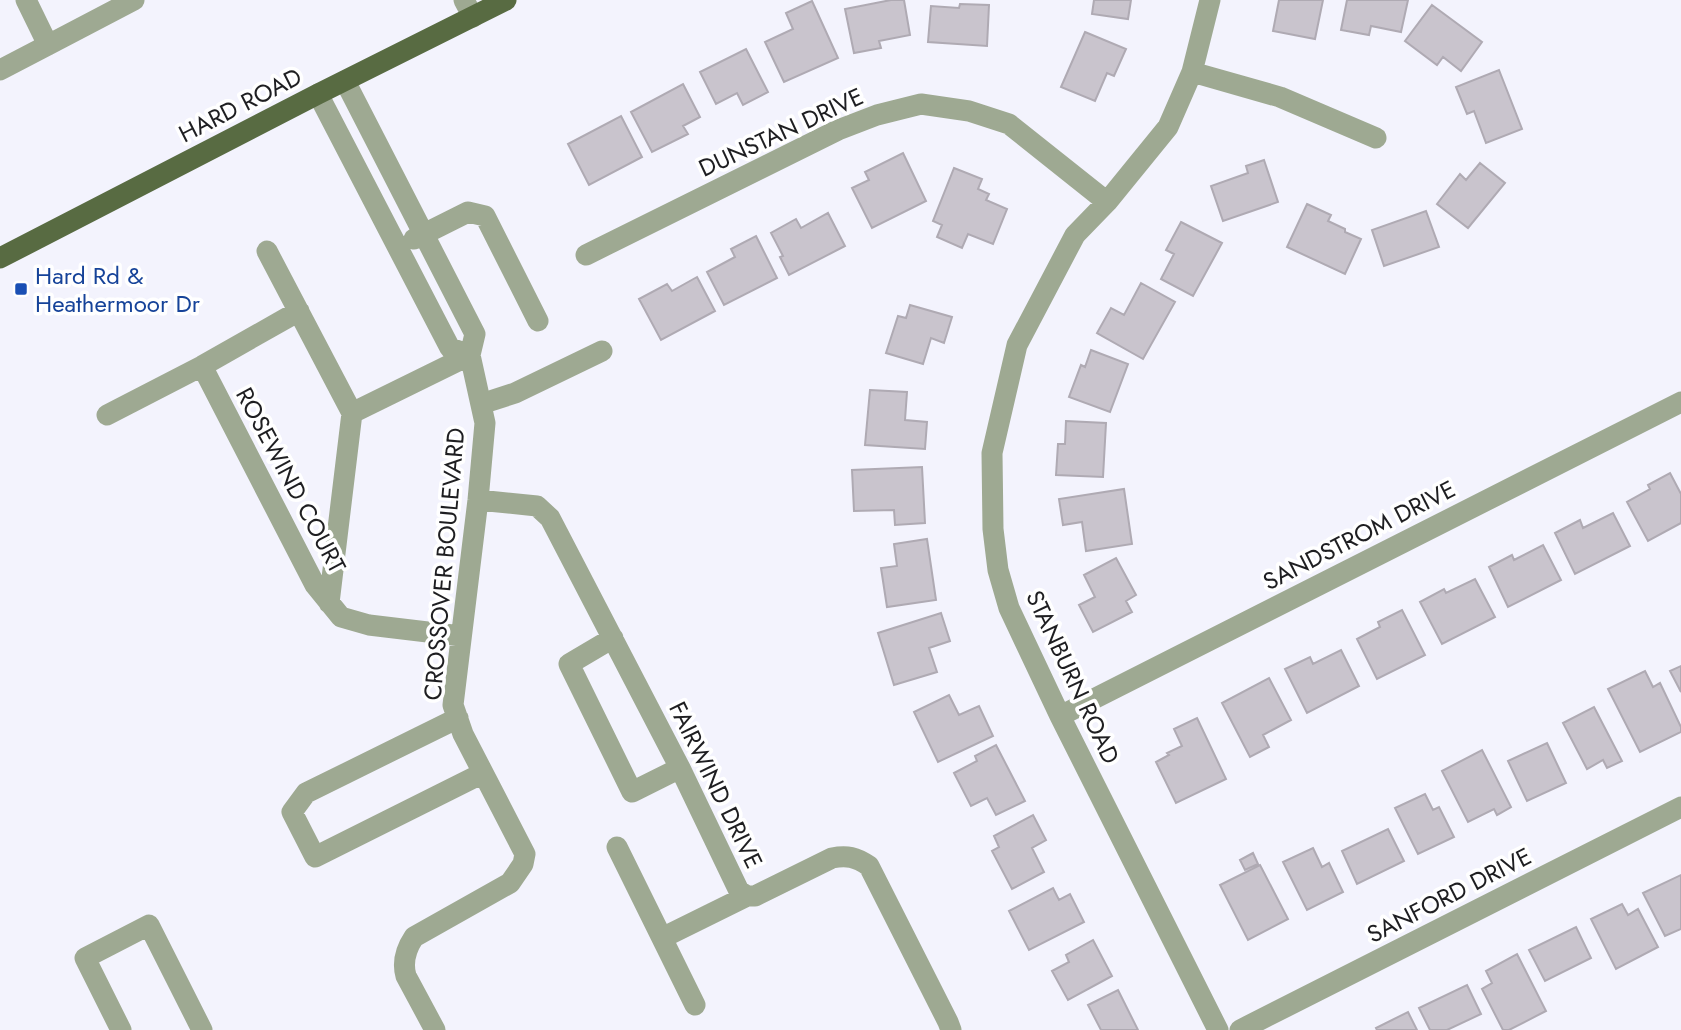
<svg xmlns="http://www.w3.org/2000/svg" width="1681" height="1030" font-family="Jost,sans-serif">
  <rect width="100%" height="100%" fill="#f3f3fd"/>
  <!-- building -->
  <path fill="#c9c4cd" stroke="#afaab3" stroke-width="2" d="M891 0H904L910 35 879 41 881 48 854 53 845 9Z
    M1094 0H1131L1128 19 1092 14Z
    M1279 0H1323L1315 39 1273 31Z
    M1347 0H1408L1401 32 1371 26 1369 35 1341 30Z
    M812 1 838 58 784 82 765 42 793 29 786 13Z
    M960 4 989 5 987 46 928 42 931 6 959 8Z
    M1432 5 1482 42 1461 71 1443 57 1437 65 1405 41Z
    M1085 32 1126 49 1114 76 1107 73 1095 101 1061 87Z
    M746 49 768 92 743 105 737 93 716 104 700 72Z
    M1499 70 1522 129 1486 143 1474 111 1467 114 1456 87Z
    M683 84 700 117 683 126 688 134 652 152 631 112Z
    M621 116 642 157 589 185 568 144Z
    M903 153 926 201 872 228 852 188 869 180 865 172Z
    M1264 160 1278 202 1223 221 1211 186 1248 173 1246 166Z
    M1480 163 1505 183 1468 228 1437 204 1460 174 1466 180Z
    M954 168 982 179 978 189 989 194 986 200 1007 209 993 244 968 234 962 248 937 237 942 225 933 221Z
    M1307 204 1331 215 1328 221 1345 229V232L1361 239 1345 274 1287 247Z
    M1426 211 1439 247 1384 266 1372 230Z
    M828 213 845 246 789 275 780 257 783 256 771 233 796 219 801 228Z
    M1181 222 1222 243 1193 296 1161 279 1174 254 1166 250Z
    M756 236 777 278 724 305 707 272 735 257 731 249Z
    M697 277 715 311 661 340 639 299 667 284 672 291Z
    M1141 283 1175 302 1143 359 1097 333 1111 308 1124 315Z
    M910 305 952 317 944 343 931 338 923 364 886 353 898 316 906 318Z
    M1091 350 1128 364 1110 412 1069 397 1081 365 1085 367Z
    M870 390 907 392 905 420 927 422 925 449 865 445Z
    M1066 421 1106 423 1103 477 1056 475 1058 444H1065Z
    M922 467 925 523 895 525 894 510 854 511 852 470Z
    M1670 473 1681 494V523L1648 541 1627 502 1650 489 1648 485Z
    M1124 489 1132 544 1086 551 1082 522 1063 525 1059 499Z
    M1613 513 1630 546 1575 574 1555 533 1580 520 1583 528Z
    M927 539 936 600 887 607 881 568 897 566 894 544Z
    M1543 545 1561 580 1508 607 1489 567 1512 555 1514 560Z
    M1116 558 1136 595 1126 601 1132 612 1093 632 1079 605 1095 597 1084 575Z
    M1475 579 1495 617 1442 644 1420 602 1444 589 1446 593Z
    M1402 610 1425 655 1377 679 1357 639 1380 627 1378 622Z
    M941 613 950 641 929 648 937 672 894 685 878 633Z
    M1341 650 1359 686 1307 713 1285 669 1310 657 1313 664Z
    M1681 666V692L1670 671Z
    M1645 671 1653 687 1660 683 1681 727V732L1640 752 1608 689Z
    M1269 678 1291 720 1263 735 1269 747 1250 757 1222 703Z
    M949 695 959 715 979 706 993 736 938 762 914 712Z
    M1594 707 1622 761 1607 768 1603 760 1587 769 1563 723Z
    M1197 718 1226 779 1176 803 1156 762 1169 755 1167 753 1182 746 1174 729Z
    M1547 743 1566 783 1527 801 1508 761Z
    M996 745 1025 801 996 815 987 798 971 806 954 773 977 761 975 756Z
    M1482 750 1511 807 1497 815 1494 809 1468 822 1442 771Z
    M1425 794 1433 810 1439 807 1454 837 1418 854 1395 808Z
    M1033 815 1046 840 1032 848 1044 872 1012 889 992 851 999 847 994 836Z
    M1388 829 1404 861 1357 884 1342 851Z
    M1313 848 1322 867 1329 863 1343 892 1307 910 1283 862Z
    M1253 853 1258 864 1245 870 1240 860Z
    M1260 865 1288 919 1248 940 1220 885Z
    M1681 875V929L1665 936 1643 893Z
    M1053 888 1059 900 1070 894 1084 922 1029 950 1009 911Z
    M1622 904 1628 915 1638 909 1658 947 1616 969 1591 919Z
    M1576 927 1591 958 1545 981 1529 950Z
    M1093 940 1112 976 1068 1000 1052 971 1069 962 1066 955Z
    M1517 954 1546 1011 1509 1030H1503L1482 989 1492 983 1486 971Z
    M1467 985 1481 1014 1447 1030H1430L1419 1008Z
    M1118 990 1138 1030H1101L1088 1005Z
    M1408 1012 1417 1030H1377L1376 1028Z"/>
  <g fill="none" stroke-linecap="round" stroke-linejoin="round">
    <!-- minor -->
    <path stroke="#9ea992" stroke-width="21" d="M26 0 48 45 134 0
      M464 0 473 17
      M1210 0 1192 72 1168 127 1107 202 1075 235 1017 345 992 453 993 529 998 570 1009 608 1060 716 1218 1030
      M0 70 48 45
      M1192 72 1280 97 1376 138
      M345 81 475 334 470 355 485 423 478 500 453 705 463 734 525 854 523 864 510 883 414 937C406 949 402 962 406 976L435 1030
      M318 94 450 348 470 355
      M414 239 468 212 485 216 538 321
      M267 251 352 413 329 603
      M586 255 838 130 877 115 921 104 969 111 1009 124 1107 202
      M202 366 315 585 341 617 369 625 461 636
      M481 404 515 393 602 351
      M352 413 470 355
      M107 415 202 366 299 311
      M478 500 537 506 550 518 680 768 739 891 747 896H755L832 858C847 855 856 857 869 866L948 1022 951 1030
      M613 638 569 664 632 792 680 768
      M1060 716 1681 402
      M458 718 306 793 292 812 315 857 483 773
      M617 847 695 1005
      M662 938 747 896
      M121 1030 85 958 149 925 202 1030
      M1240 1030 1681 807"/>
    <!-- major -->
    <path stroke="#586b42" stroke-width="21" d="M0 258 318 94 506 0"/>
  </g>
  <!-- markers -->
  <rect fill="#1a4fb4" stroke="#fff" stroke-width="2.5" x="14" y="282" width="14" height="14" rx="3.5"/>
  <g text-anchor="middle" dominant-baseline="central" stroke-width="7" stroke-linejoin="round" paint-order="stroke">
    <!-- street labels -->
    <g font-size="24" fill="#1e1e21" stroke="#fff">
      <text transform="translate(240 105) rotate(-27)">HARD ROAD</text>
      <text transform="translate(781 132) rotate(-25)">DUNSTAN DRIVE</text>
      <text transform="translate(291 480) rotate(62)">ROSEWIND COURT</text>
      <text transform="translate(1359 535) rotate(-27)">SANDSTROM DRIVE</text>
      <text transform="translate(444 564) rotate(-85)">CROSSOVER BOULEVARD</text>
      <text transform="translate(1073 677) rotate(65)">STANBURN ROAD</text>
      <text transform="translate(716 785) rotate(64)">FAIRWIND DRIVE</text>
      <text transform="translate(1449 895) rotate(-27)">SANFORD DRIVE</text>
    </g>
    <!-- transit labels -->
    <g font-size="24" fill="#164399" stroke="#fff" text-anchor="start">
      <text x="35" y="275">Hard Rd &amp;<tspan x="35" dy="28">Heathermoor Dr</tspan></text>
    </g>
  </g>
</svg>
